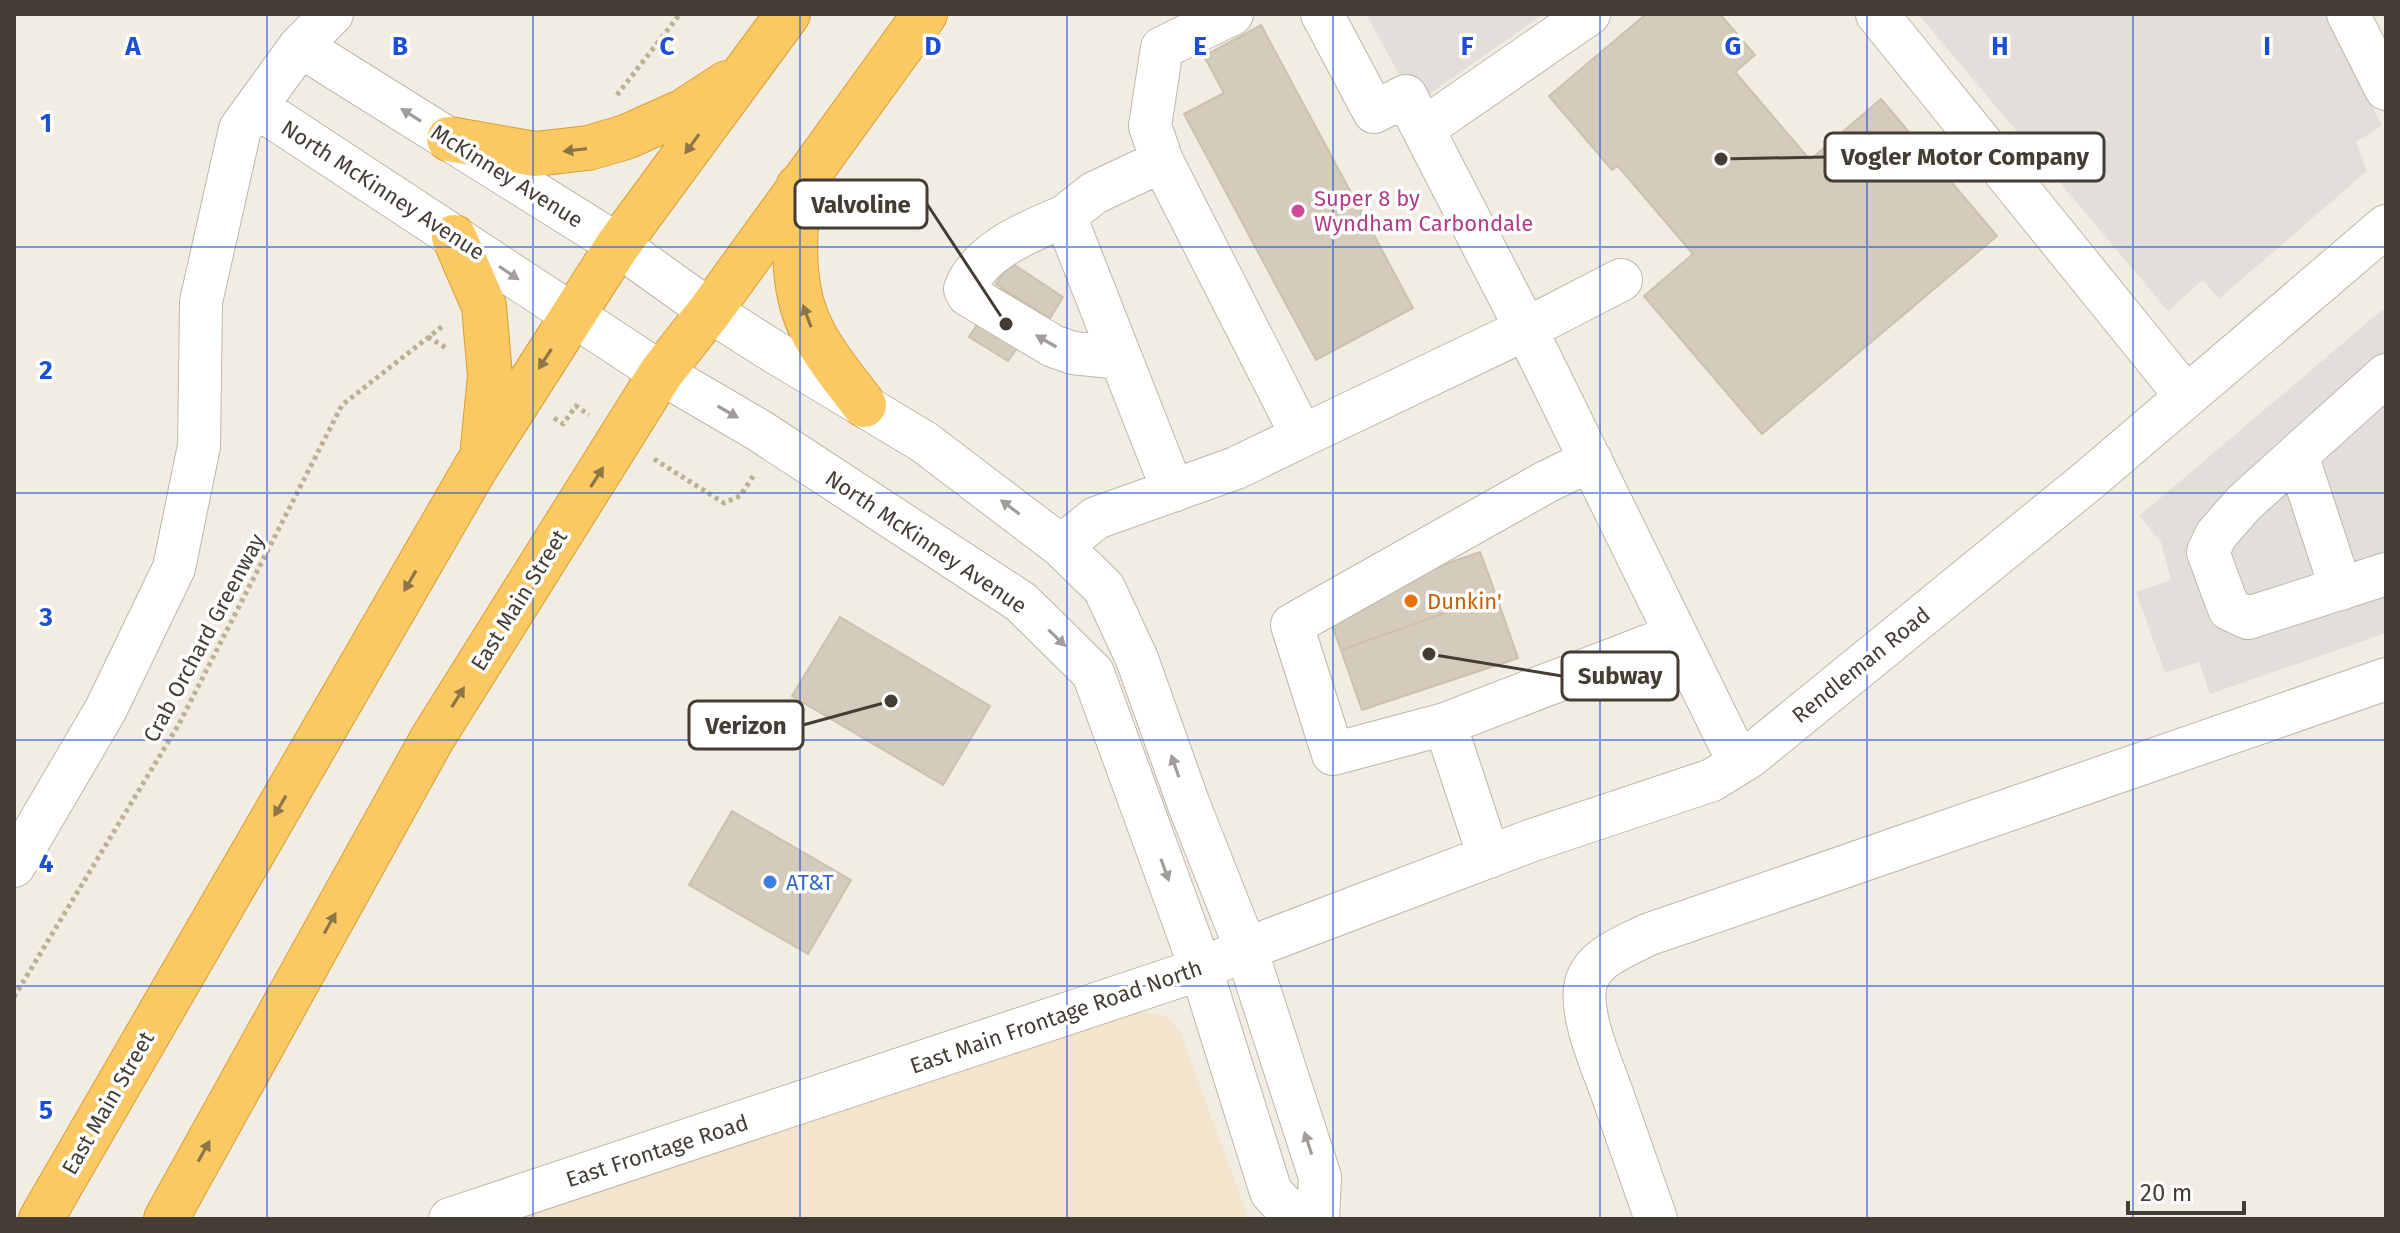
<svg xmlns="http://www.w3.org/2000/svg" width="2400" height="1233" font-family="'Fira Sans',sans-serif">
  <rect width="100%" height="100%" fill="#f1ede3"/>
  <!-- commercial -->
  <path fill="#f4e4cd" d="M1140 1011 1168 1017 1181 1034 1249 1219H518Z"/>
  <!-- parking -->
  <path fill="#e2dfdb" d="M1366 14H1544L1415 104Z
    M1918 14H2327L2382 126 2356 142 2367 171 2219 299 2203 280 2168 311Z
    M2382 310 2386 314V633L2210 694 2199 662 2165 673 2136 592 2171 580 2161 542 2139 516Z"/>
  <!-- building -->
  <path fill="#d5cbbc" stroke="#cdc0ac" stroke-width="2" d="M1646 14H1720L1755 55 1735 72 1810 160 1881 99 1997 236 1762 434 1644 296 1693 254 1618 166 1612 170 1549 96Z
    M1261 25 1413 308 1316 360 1184 114 1224 93 1204 56Z
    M1010 262 1063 297 1050 318 996 284Z
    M1001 288 1042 313 1008 361 969 337Z
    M1480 552 1496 595 1341 650 1325 606Z
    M1496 595 1518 658 1362 710 1341 650Z
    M840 617 990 706 943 785 792 696Z
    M732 811 851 880 808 954 689 885Z"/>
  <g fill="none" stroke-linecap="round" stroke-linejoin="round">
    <defs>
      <path id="minor" d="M1322 14 1374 112 1406 96 1526 329 1739 763
        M1877 14 2186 396
        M2348 14 2386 89
        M300 46 618 245 710 311 768 348 924 442 1061 546 1104 588 1137 659 1189 805 1246 949 1320 1177 1318 1219
        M257 107 661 373 760 431 1021 602 1093 673 1201 969 1271 1192 1296 1219
        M1423 129 1589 14
        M1162 161 1150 126 1162 48 1232 14
        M1065 216C1030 231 980 250 965 289L968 295 1053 346 1073 353 1121 358
        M2386 375 2244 503 2216 535 2208 552 2229 609 2248 618 2386 574
        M1302 436 1526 329 1621 280
        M2297 455 2341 589
        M1061 546 1096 518 1236 468 1302 436 1162 161 1094 193 1065 216 1173 491
        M1445 724 1676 635
        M1489 857 1445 724 1333 754 1292 625 1546 482 1591 460
        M14 866 106 709 174 568 199 446 201 302 240 129 300 46 332 14
        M450 1219 1201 969 1246 949 1530 841 1712 780 1749 757 2090 479 2386 226
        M1656 1219C1642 1180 1629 1141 1615 1102 1605 1071 1578 1016 1586 983 1593 957 1626 946 1647 935L2386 679"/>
      <path id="highway" d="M449 139 535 154 588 148 626 137 684 111 727 83
        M798 187C795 236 789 289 814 334 827 359 847 382 864 405
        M454 237 484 306 490 376 483 447
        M41 1219 476 467 618 245 788 14
        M166 1219 432 739 621 437 661 373 710 311 925 14"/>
    </defs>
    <!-- minor casing -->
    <use href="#minor" stroke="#bfb7a9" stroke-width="44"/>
    <!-- highway casing -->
    <use href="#highway" stroke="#da9e34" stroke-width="46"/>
    <!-- path -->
    <path stroke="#beb097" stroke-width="5" stroke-dasharray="4 4" stroke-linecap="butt" d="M617 95 680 14
      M428 337 448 349
      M554 418 563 424 576 406 589 415
      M654 459 724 503 740 496 754 475
      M14 997 179 724 342 405 444 325"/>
    <!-- minor -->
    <use href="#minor" stroke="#fff" stroke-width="42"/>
    <!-- highway -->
    <use href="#highway" stroke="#fbc964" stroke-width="44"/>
  </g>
  <!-- one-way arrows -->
  <defs><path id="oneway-solid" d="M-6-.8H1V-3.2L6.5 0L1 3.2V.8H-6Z" transform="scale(2)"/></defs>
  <g fill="#a19e99">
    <use href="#oneway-solid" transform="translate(411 115) rotate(-148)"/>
    <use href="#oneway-solid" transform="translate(509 273) rotate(34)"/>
    <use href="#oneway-solid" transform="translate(1046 341) rotate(-150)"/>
    <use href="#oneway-solid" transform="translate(728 412) rotate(30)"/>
    <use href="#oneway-solid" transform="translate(1010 507) rotate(-143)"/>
    <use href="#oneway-solid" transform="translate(1057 638) rotate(44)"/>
    <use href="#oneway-solid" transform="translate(1175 766) rotate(-109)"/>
    <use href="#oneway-solid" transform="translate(1165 870) rotate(70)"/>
    <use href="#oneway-solid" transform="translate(1308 1143) rotate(-108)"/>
  </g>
  <g fill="#8d7547">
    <use href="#oneway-solid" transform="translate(692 144) rotate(126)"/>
    <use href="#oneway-solid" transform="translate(575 150) rotate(173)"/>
    <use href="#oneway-solid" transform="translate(807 316) rotate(-110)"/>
    <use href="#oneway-solid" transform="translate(545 359) rotate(123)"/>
    <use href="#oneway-solid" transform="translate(597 477) rotate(-58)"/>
    <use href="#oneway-solid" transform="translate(410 581) rotate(120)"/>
    <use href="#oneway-solid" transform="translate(458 697) rotate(-58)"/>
    <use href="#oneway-solid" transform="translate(280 806) rotate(120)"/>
    <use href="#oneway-solid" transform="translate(330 923) rotate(-61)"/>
    <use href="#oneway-solid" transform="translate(204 1151) rotate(-61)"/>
  </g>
  <!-- grid -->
  <path fill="none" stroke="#1d4ed8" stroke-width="2" stroke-opacity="0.55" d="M267 14V1219M533 14V1219M800 14V1219M1067 14V1219M1333 14V1219M1600 14V1219M1867 14V1219M2133 14V1219M14 247H2386M14 493H2386M14 740H2386M14 986H2386"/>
  <!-- markers -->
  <circle fill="#d1479c" stroke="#fff" stroke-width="3" cx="1298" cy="211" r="8"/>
  <circle fill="#e8710a" stroke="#fff" stroke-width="3" cx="1411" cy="601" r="8"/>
  <circle fill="#3f7fe0" stroke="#fff" stroke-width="3" cx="770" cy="882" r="8"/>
  <g text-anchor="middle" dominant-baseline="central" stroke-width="7" stroke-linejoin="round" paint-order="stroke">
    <!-- street labels -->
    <g font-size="22" fill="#433d33" stroke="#fff">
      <text transform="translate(507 176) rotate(32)">McKinney Avenue</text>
      <text transform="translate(383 190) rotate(33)">North McKinney Avenue</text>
      <text transform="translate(926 542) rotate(34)">North McKinney Avenue</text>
      <text transform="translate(519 600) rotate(-58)">East Main Street</text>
      <text transform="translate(204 638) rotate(-62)">Crab Orchard Greenway</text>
      <text transform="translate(1861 665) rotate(-39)">Rendleman Road</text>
      <text transform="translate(1056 1017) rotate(-19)">East Main Frontage Road North</text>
      <text transform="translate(108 1103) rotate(-60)">East Main Street</text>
      <text transform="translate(657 1151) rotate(-18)">East Frontage Road</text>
    </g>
    <!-- hotel labels -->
    <g font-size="22" fill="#b23c85" stroke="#fff" text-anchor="start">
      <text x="1314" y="198">Super 8 by<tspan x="1314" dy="25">Wyndham Carbondale</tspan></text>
    </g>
    <!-- food labels -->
    <g font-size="22" fill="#c56008" stroke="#fff" text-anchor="start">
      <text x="1427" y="601">Dunkin'</text>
    </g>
    <!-- shop labels -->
    <g font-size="22" fill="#366cbe" stroke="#fff" text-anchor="start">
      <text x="786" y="882">AT&amp;T</text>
    </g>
  </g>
  <g font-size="26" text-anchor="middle" font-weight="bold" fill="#1d4ed8" stroke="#fff" stroke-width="7" stroke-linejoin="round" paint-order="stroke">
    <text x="133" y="55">A</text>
    <text x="400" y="55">B</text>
    <text x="667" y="55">C</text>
    <text x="933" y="55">D</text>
    <text x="1200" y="55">E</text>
    <text x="1467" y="55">F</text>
    <text x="1733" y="55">G</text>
    <text x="2000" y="55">H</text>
    <text x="2267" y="55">I</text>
    <text x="46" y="132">1</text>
    <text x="46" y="379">2</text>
    <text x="46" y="626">3</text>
    <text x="46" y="872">4</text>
    <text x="46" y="1119">5</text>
  </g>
  <!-- callouts -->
  <path fill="none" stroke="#433d33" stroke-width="3" d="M1721 159L1825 157M1006 324L927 204M1429 654L1562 676M891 701L803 725"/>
  <g fill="#433d33" stroke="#fff" stroke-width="3">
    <circle cx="1721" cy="159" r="8"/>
    <circle cx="1006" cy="324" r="8"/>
    <circle cx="1429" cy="654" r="8"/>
    <circle cx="891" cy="701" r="8"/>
  </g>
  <g fill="#fff" stroke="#433d33" stroke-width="3">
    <rect x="1825" y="133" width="279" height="48" rx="8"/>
    <rect x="795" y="180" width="132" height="48" rx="8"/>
    <rect x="1562" y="652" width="116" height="48" rx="8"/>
    <rect x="689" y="701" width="114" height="48" rx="8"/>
  </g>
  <g font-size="24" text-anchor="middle" font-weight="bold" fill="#433d33">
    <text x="1965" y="165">Vogler Motor Company</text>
    <text x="861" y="213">Valvoline</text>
    <text x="1620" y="684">Subway</text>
    <text x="746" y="734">Verizon</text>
  </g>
  <!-- border -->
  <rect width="2400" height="1233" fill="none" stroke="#433d33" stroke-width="32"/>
  <!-- scale -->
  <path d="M2128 1201v12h116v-12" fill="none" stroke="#433d33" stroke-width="4"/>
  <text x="2140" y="1201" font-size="24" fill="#433d33" stroke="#ffffff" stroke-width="6" paint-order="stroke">20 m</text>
</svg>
